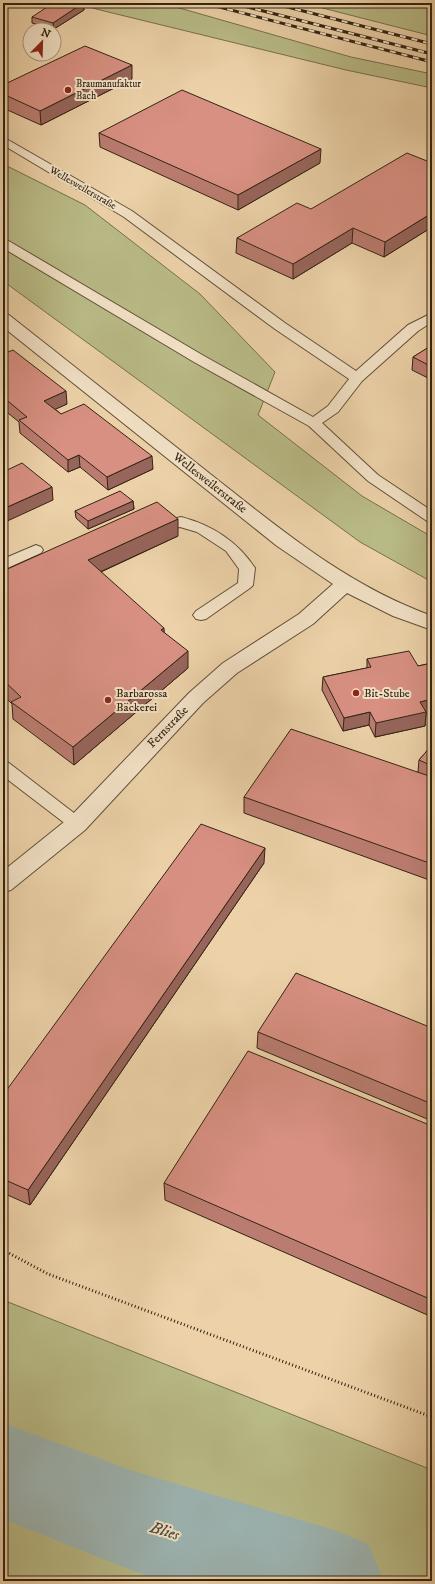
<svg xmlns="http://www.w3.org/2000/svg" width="435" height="1584" font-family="'IM FELL DW Pica',serif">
  <rect width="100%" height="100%" fill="#edd2a9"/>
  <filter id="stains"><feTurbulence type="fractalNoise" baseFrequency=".005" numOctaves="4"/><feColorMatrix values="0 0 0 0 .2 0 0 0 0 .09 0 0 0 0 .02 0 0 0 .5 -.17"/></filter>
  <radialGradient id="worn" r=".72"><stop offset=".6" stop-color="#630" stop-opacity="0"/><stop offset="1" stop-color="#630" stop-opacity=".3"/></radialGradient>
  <!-- green -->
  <path fill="#b9bb87" stroke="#76704d" d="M77 3H162L351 57 432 74V88L346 70 96 9Z
    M303 3H432V36Z
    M3 164 85 205 200 294 275 372 258 415 362 496 432 537V582L360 542 3 281Z
    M3 1300 432 1470V1581H3Z"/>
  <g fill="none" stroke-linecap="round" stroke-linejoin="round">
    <!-- river -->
    <path fill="#9db5b3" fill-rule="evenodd" d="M3 1423 133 1471 331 1529 368 1544 384 1581H166L133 1571 3 1519Z"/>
    <defs>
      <path id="service" d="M3 137 132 211 285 323 356 371 408 325 432 313V322L418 331 362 381 338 412 322 423 378 475 432 511V523L427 521 368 481 309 426 194 362 3 248V239L7 240 204 356 313 417 328 406 349 379 275 329 124 217 3 145Z
        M181 517C212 525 237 541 255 568L253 585 250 588 206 619 201 620 196 619 193 615 196 611 238 583 239 569 226 551 197 532 180 527 165 530 160 528 158 525 160 522Z
        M36 545 41 547 43 550 41 553 3 570V559Z
        M3 761 9 763 83 820 86 824 83 828 77 830 71 828 3 776Z"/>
      <path id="tertiary" d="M3 314 9 315C76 368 142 420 209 473 280 529 346 585 432 616V630L393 616 347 593 313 624 237 673 203 703 85 830 11 890 3 892V871L69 818 189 693 223 663 299 614 333 584 277 546 3 327Z"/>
    </defs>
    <!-- service casing -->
    <use href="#service" stroke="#615038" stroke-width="2"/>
    <!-- tertiary casing -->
    <use href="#tertiary" stroke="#615038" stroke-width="2"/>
    <!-- path -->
    <path stroke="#322413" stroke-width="3" stroke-dasharray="1 2.5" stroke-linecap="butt" d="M3 1250 48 1274 432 1417"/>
    <!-- service -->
    <use href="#service" fill="#f3e2c7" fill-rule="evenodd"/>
    <!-- tertiary -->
    <use href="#tertiary" fill="#f3e2c7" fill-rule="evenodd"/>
    <defs>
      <path id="rail" d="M204 3 432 62
        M232 3 432 54
        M272 3 432 44"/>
    </defs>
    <!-- rail casing -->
    <use href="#rail" stroke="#322413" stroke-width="3"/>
    <!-- rail -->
    <use href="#rail" stroke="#f3e2c7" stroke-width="2" stroke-dasharray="6" stroke-linecap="butt"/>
  </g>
  <!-- wall -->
  <path fill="#ba7c70" stroke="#322413" d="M83 3 84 10 54 29 32 23V17Z
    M132 79 41 125 3 108V85Z
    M99 133 320 163 238 210 100 147Z
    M432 163V227L384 257 352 243 293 279 236 253 237 238Z
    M432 336V380L412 370 413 357 428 348V339Z
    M3 354 67 404 55 409 61 414 153 469 108 490 80 467 68 472 20 433 19 422 3 409Z
    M133 501 134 509 88 529 76 518 75 511Z
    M178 536 101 572 164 633 188 668 74 765 13 719 12 704 3 695V571Z
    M367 659 418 666 432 663V712L426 713 425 726 375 737 369 725 343 731 322 690 323 677 367 668Z
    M432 745V881L244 813V797L418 772 419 760Z
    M264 863 30 1205 3 1193V1095Z
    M432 1028V1121L257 1048 258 1032Z
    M432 1126V1317L165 1200 164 1183Z"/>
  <!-- shaded-wall -->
  <path fill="#97655b" stroke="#322413" d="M83 3 84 10 54 29 53 23Z
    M132 65V79L41 125 40 111Z
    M321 149 320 163 238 210V195Z
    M432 213V227L384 257 385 242Z
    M353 228 352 243 293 279V264Z
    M66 391 67 404 45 414 44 401Z
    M79 455 80 467 68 472V460Z
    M152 456 153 469 108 490 107 477Z
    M52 487 53 500 3 523V509Z
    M133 501 134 509 88 529V521Z
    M178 519V536L89 577 88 560Z
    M164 628 165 645 161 630Z
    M188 651V668L74 765 73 747Z
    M432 699V712L426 713 425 726 375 737 376 723 420 702Z
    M370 712 369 725 343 731 344 718Z
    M265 848 264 863 30 1205 28 1190Z"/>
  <!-- building -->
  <path fill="#d89082" stroke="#322413" d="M53 3H83L53 23 32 17Z
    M85 46 132 65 40 111 3 94V85Z
    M182 90 321 149 238 195 99 133Z
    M407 153 432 163V213L385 242 353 228 293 264 237 238 297 203 311 209Z
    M432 336V341L428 339Z
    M432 345V367L413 357Z
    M13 350 66 391 44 401 61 414 84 404 152 456 107 477 79 455 68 460 19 420 27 417 3 397V354Z
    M22 463 52 487 3 509V472Z
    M120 491 133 501 88 521 75 511Z
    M157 502 178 519 88 560 164 628 161 630 188 651 73 747 11 702 21 697 3 680V571Z
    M409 651 418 666 432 663V699L420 702 426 712 376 723 370 712 344 718 323 677 371 667 367 659Z
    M291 729 432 777V864L244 797Z
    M432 745V766L419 760Z
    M201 824 265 848 28 1190 3 1179V1095Z
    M296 973 432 1028V1104L258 1032Z
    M248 1051 432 1126V1300L164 1183Z"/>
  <!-- markers -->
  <g fill="#8f2418" stroke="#f3e2c7" stroke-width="1.5">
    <circle cx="68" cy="90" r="4"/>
    <circle cx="356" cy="693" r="4"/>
    <circle cx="108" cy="700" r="4"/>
  </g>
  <g text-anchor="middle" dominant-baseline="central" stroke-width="4" stroke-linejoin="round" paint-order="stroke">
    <!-- far-poi labels -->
    <g font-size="10" fill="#322413" stroke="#f3e2c7" text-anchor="start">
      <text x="76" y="84">Braumanufaktur<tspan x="76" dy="12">Bach</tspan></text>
    </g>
    <!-- far-street labels -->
    <g font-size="10" fill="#322413" stroke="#f3e2c7">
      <text transform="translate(83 188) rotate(30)">Wellesweilerstraße</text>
    </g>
    <!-- street labels -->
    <g font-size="12" fill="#322413" stroke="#f3e2c7">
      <text transform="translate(210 483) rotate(38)">Wellesweilerstraße</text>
      <text transform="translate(168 727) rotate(-46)">Fernstraße</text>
    </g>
    <!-- poi labels -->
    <g font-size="12" fill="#322413" stroke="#f3e2c7" text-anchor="start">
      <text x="116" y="693">Barbarossa<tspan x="116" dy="14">Bäckerei</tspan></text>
      <text x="364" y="693">Bit-Stube</text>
    </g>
    <!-- near-water labels -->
    <g font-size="16" font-style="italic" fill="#4d483b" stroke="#f3e2c7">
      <text transform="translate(165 1531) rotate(17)">Blies</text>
    </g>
  </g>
  <!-- margin -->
  <rect width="435" height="1584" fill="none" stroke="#edd2a9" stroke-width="16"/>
  <rect x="4" y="4" width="427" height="1576" fill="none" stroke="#322413" stroke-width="2"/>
  <rect x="8" y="8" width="419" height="1568" fill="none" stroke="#322413"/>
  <!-- north arrow -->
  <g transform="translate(42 42) rotate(23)"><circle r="19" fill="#f3e2c7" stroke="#a6967f"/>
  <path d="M0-3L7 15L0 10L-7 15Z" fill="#8f2418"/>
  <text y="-6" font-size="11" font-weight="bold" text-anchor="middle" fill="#322413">N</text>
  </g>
  <rect width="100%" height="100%" filter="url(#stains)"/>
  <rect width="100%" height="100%" fill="url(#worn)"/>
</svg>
